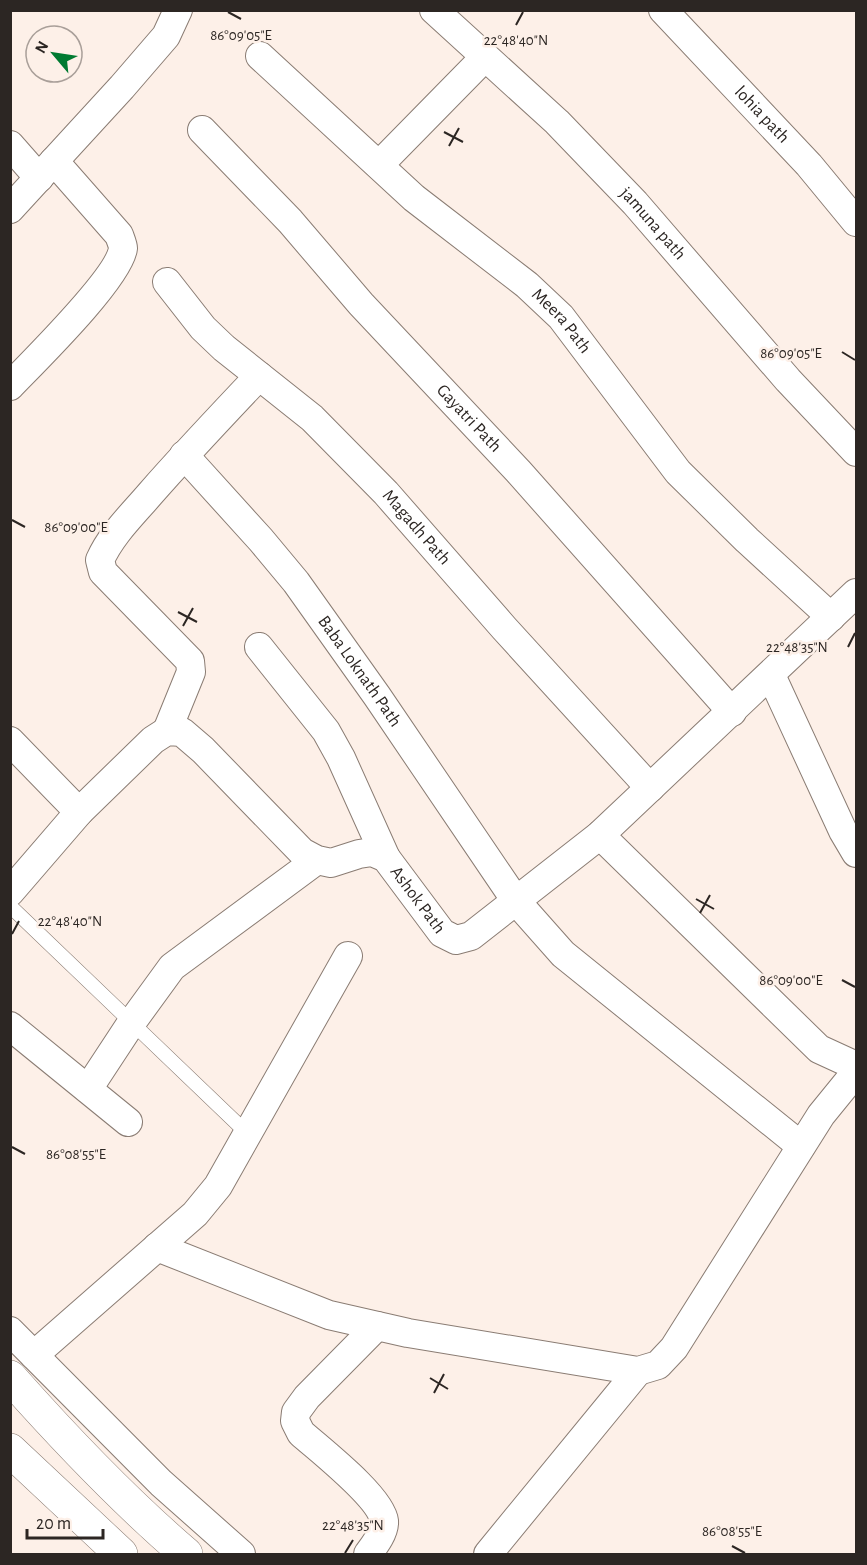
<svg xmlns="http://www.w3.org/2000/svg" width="867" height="1565" font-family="'Alegreya Sans',sans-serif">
  <rect width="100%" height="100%" fill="#fdf0e8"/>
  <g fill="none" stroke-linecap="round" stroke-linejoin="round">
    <defs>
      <path id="lane" d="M10 906 247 1133"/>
      <g id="street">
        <path id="s1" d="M434 10 557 122 635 203 788 380 856 452"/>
        <path id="s2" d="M663 10 809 165 856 222"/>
        <path id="s3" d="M260 56 414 198 527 285 561 317 678 472 747 540 831 617"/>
        <path id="s4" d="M202 130 290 221 361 304 518 471 732 712"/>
        <path d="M10 145 39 178"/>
        <path d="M379 165 485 57"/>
        <path d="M10 209 122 87 166 36 178 10"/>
        <path id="s5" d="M167 282 203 328 224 348 312 418 386 493 504 628 650 788"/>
        <path d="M10 386C33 362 120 277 123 248 123 245 120 238 119 235L54 161"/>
        <path id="s6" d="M184 455 261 540 296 582 377 696 516 901 563 954 801 1146"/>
        <path d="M259 647 326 731 341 758 386 858"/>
        <path d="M771 675 843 831 856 853"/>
        <path d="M167 731 191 672 190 661 103 572 100 560C111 535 132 515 150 494 185 454 222 415 259 376"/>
        <path d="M10 741 79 812"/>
        <path d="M600 835 819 1049 856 1066"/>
        <path id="s7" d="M10 892 79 812 153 740 167 731 182 732 203 750 302 852 317 860 331 863 359 854 372 852 386 858 442 933 456 940 471 936 600 835 856 593"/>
        <path d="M10 1026 128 1122"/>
        <path d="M88 1089 132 1022 172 967 317 860"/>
        <path d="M157 1247 329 1315 408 1333 638 1371 658 1365 674 1348 821 1115 856 1072"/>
        <path d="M10 1331 161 1483 241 1554"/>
        <path d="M34 1355 195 1214 218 1186 348 956"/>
        <path d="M368 1554C374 1546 385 1532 384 1521 381 1497 320 1450 301 1433L295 1421 296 1412 307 1397 377 1326"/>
        <path d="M488 1554 638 1371"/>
      </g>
      <path id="highway" d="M10 1377C65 1439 123 1500 186 1554
        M10 1450 121 1554"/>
    </defs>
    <!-- lane casing -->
    <use href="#lane" stroke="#8a7c73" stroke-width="15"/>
    <!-- street casing -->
    <use href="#street" stroke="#8a7c73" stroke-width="30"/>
    <!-- highway casing -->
    <use href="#highway" stroke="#8a7c73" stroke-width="34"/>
    <!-- lane -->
    <use href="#lane" stroke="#fff" stroke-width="14"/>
    <!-- street -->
    <use href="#street" stroke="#fff" stroke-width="28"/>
    <!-- highway -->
    <use href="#highway" stroke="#fff" stroke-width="33"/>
  </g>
  <!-- ticks -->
  <path fill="none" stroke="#2c2623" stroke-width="2" d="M228 12 241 19M516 25 523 12M444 132 463 142M449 146 459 128M842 352 855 360M12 520 25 527M178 612 197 622M183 626 193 608M848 647 855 633M696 899 714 909M700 913 710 895M12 934 19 921M842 980 855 987M12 1147 25 1154M430 1378 448 1389M434 1393 444 1374M732 1546 745 1553M345 1553 353 1540"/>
  <g text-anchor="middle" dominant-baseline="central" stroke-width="5" stroke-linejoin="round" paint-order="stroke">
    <!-- street labels -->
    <g font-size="18" fill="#2c2623" stroke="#fdf0e8">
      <text stroke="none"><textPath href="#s2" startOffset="144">lohia path</textPath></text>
      <text stroke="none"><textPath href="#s1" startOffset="306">jamuna path</textPath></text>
      <text stroke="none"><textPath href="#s3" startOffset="402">Meera Path</textPath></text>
      <text stroke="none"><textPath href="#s4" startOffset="393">Gayatri Path</textPath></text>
      <text stroke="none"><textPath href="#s5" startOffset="351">Magadh Path</textPath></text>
      <text stroke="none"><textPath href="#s6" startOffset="279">Baba Loknath Path</textPath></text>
      <text stroke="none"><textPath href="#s7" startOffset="552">Ashok Path</textPath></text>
    </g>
  </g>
  <g font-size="15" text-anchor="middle" fill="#2c2623" stroke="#fdf0e8" stroke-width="5" stroke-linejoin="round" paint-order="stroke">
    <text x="241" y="40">86°09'05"E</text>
    <text x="516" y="45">22°48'40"N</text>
    <text x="791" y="358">86°09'05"E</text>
    <text x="76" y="532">86°09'00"E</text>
    <text x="797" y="652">22°48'35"N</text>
    <text x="70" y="926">22°48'40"N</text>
    <text x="791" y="985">86°09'00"E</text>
    <text x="76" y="1159">86°08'55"E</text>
    <text x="353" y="1530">22°48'35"N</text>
    <text x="732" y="1536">86°08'55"E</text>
  </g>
  <!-- border -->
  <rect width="867" height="1565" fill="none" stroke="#2c2623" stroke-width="24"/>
  <!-- north arrow -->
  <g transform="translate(54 54) rotate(299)"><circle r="28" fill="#fdf0e8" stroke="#a99f99" stroke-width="1.5"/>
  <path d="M0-4.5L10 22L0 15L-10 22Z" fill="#007a31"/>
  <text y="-9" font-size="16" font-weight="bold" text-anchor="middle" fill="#2c2623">N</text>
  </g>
  <!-- scale -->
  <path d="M27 1529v9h76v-9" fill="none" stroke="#2c2623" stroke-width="3"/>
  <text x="36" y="1529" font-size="18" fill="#2c2623" stroke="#fdf0e8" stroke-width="4.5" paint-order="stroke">20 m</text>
</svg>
